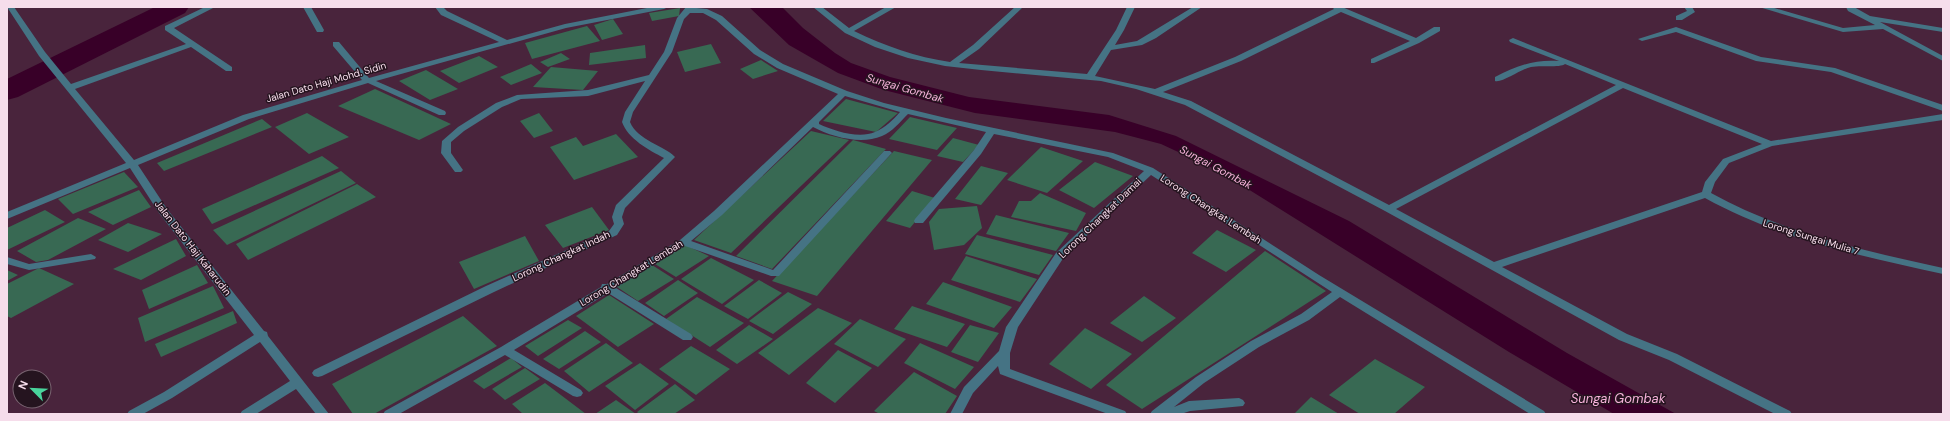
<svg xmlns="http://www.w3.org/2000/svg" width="1950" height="421" font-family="'DM Sans',sans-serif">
  <rect width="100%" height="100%" fill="#49243c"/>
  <!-- water -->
  <path fill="#380028" d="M749 7H782L803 28 835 53 851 63 890 77 969 97 1109 115 1176 136 1349 221 1567 353 1676 414H1614L1509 352 1219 171 1161 144 1115 132 975 113 884 90 838 73 789 45Z
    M40 71 48 78 7 98V87Z"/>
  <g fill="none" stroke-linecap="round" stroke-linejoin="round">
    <!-- river -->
    <path fill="#380028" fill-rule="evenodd" d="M155 7H189L185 13 18 97 7 100V79Z"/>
  </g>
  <!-- building -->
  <path fill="#386953" d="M680 8 679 16 652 21 649 13Z
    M613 19 623 34 602 40 594 25Z
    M587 26 600 41 532 59 525 43Z
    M711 44 721 63 685 72 677 52Z
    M645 45 646 58 589 65 590 53Z
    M561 53 570 59 548 67 540 62Z
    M479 56 498 67 459 83 440 71Z
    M761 60 778 71 753 79 740 69Z
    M531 64 542 73 511 85 500 77Z
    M551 67 598 71 583 90 533 87Z
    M426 70 458 89 430 100 399 81Z
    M375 89 451 124 419 140 338 106Z
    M846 99 898 113 876 132 823 121Z
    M307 113 349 137 309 154 275 127Z
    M539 113 553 131 534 138 520 121Z
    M910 117 957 128 937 150 889 139Z
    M262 119 272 127 164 171 157 163Z
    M811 131 849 140 731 253 694 240Z
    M616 134 638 157 574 180 550 147 576 137 583 146Z
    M953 138 979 145 963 162 937 156Z
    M853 140 886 149 772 269 736 256Z
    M1041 147 1083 161 1047 193 1007 180Z
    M894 151 932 160 817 296 772 281Z
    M322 156 339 168 212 224 202 209Z
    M1095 162 1133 176 1094 208 1059 190Z
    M981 166 1008 173 981 205 955 199Z
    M341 171 356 183 227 245 213 230Z
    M124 172 138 187 73 214 58 199Z
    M357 184 376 197 248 260 236 244Z
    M139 190 151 207 113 225 88 212Z
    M912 191 935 198 910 228 886 221Z
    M1040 193 1086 213 1076 231 1011 217 1019 201H1031Z
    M977 206 982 228 964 245 934 250 929 222 939 209Z
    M592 207 609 230 563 248 545 225Z
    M45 210 65 222 7 250V228Z
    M996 215 1069 233 1056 251 986 234Z
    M78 218 106 229 48 260 36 262 17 251Z
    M128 223 162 234 128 252 98 240Z
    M1217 230 1256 250 1226 272 1192 253Z
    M977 235 1053 255 1039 275 965 254Z
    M525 236 539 261 474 289 459 262Z
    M176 239 186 256 141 280 113 269Z
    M685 245 709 256 676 277 655 264Z
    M1265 251 1326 291 1142 409 1106 385Z
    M966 256 1037 279 1020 302 951 280Z
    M711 258 754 280 722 304 681 279Z
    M197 265 208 283 149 309 142 290Z
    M652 265 674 279 638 301 617 287Z
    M39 268 74 284 11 318 7 316V284Z
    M7 270 18 275 7 281Z
    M678 280 698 293 664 316 645 303Z
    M759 280 782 293 748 319 724 306Z
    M943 282 1012 307 994 328 926 304Z
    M213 286 224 308 145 342 138 318Z
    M788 292 812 304 773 334 749 321Z
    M609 295 654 324 618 347 576 316Z
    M1144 296 1176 318 1142 342 1110 323Z
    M697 297 744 323 710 347 666 319Z
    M912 306 965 324 947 347 894 329Z
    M818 308 852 323 789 375 758 353Z
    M233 311 237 323 161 357 155 344Z
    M463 316 497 346 374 414H353L332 384Z
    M860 319 906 339 878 367 834 344Z
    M568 320 582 328 538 356 525 346Z
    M749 325 773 339 737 364 716 350Z
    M970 325 999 333 978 362 951 352Z
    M1085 328 1132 354 1091 389 1049 364Z
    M585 331 601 342 559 369 543 359Z
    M606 343 633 363 589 392 564 371Z
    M920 343 974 367 955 389 904 363Z
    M691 346 730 369 696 395 659 369Z
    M838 350 872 368 835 403 806 383Z
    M511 358 522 367 484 389 473 381Z
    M1375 359 1425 387 1394 414H1360L1329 395Z
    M640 363 669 384 635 410 605 386Z
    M525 368 540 379 505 400 492 389Z
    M914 372 957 396 945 414H880L874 411Z
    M545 383 586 414H523L512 404Z
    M675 384 695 400 674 414H639L637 412Z
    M1311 397 1339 414H1294Z
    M616 400 636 414H595Z"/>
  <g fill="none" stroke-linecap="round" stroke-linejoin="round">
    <!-- minor -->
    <path fill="#457384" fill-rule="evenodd" d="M7 7H14L45 52 71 84 186 44 165 30V26L205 7H215L174 28 232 67V71H226L191 47 75 89 134 160 243 115 362 80 333 46V42H339L369 78 499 42 441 15 435 7H443L447 11 507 40 565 24 652 7H668L664 9 566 28 376 81 445 111 446 113 445 115H439L368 83 249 119 138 165 167 209 264 331 267 332 268 336 329 414H316L296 389 256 414H240L242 411 290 381 260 342 172 398 143 414H127L129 411 164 392 254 335 159 213 130 168 7 219V212L126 163 39 56Z
      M303 7H311L324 30 323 32H317Z
      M686 7 707 9 722 16 760 50 783 64 847 91 884 103 946 118 1113 153 1153 168 1319 275 1544 411 1546 414H1530L1340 297 1309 320 1259 347 1204 383 1174 407 1189 401 1239 398 1243 400 1245 403 1243 406 1190 411 1181 414H1150L1152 411 1196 377 1251 341 1301 314 1332 292 1151 175 1064 257 1018 327 1010 353V369L1125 411 1127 414H1108L1000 374 998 366 973 393 962 414H950L964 387 999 351 1006 327 1056 253 1144 171 1108 157 994 134 981 154 923 223H915L914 221 915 219 974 150 986 132 908 114C900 122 892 132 882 136 861 145 832 137 813 127L722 215 691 241 773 270 884 151H890L892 153 890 155 779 276H771L685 246 616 288 691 334 693 337 691 340H683L608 293 514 350 581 390 583 393 581 396 577 397 573 396 505 355 399 414H383L385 411 501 347 601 287 602 284H607L680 240 714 211 838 94 777 68 754 54 716 20 703 13H690L684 19 672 52 633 112 630 122C638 141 664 145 675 157L625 208 622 217 624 224 617 235 494 292 322 376 318 377 314 376 312 373 314 370 486 286 609 231 614 224 612 217 616 205 664 158C649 150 628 139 622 122L625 112 645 81 588 96 521 99 502 107 464 131 451 142V153L463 170 461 172H455L441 153 442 141 458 127 496 103 517 95 588 90 649 75 664 52 677 18ZM845 96 900 112C893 120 885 128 875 132 859 139 834 131 819 124V122Z
      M813 7H822L849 28 886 7H896L854 31C885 46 916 57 950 62L973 45 1015 7H1023L979 49 959 63 1087 74 1116 30 1127 7H1135L1124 30 1115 45 1137 41 1193 7H1202L1156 38 1142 45 1111 50 1095 76 1155 89 1235 57 1334 9 1332 7H1342L1416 38 1434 27H1440V31L1419 43 1374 63H1371V59L1410 41 1341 12 1241 61 1163 92 1191 101 1389 205 1616 85 1565 64C1560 68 1539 65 1531 67 1521 69 1503 83 1495 81V77C1516 66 1535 59 1559 61L1510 42 1509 40 1513 38 1771 141 1943 114V120L1772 146 1729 163 1715 182 1711 193C1786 234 1861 250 1943 268V274C1861 256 1779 239 1705 198L1502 267 1627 334 1677 354 1790 411 1792 414H1775L1669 360 1619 340 1385 211 1185 105 1136 89 1101 81 981 70 945 66 908 58 875 47 845 33ZM1623 88 1762 144 1723 159 1705 182 1702 192 1494 262 1396 209Z
      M1684 7H1692L1695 12 1682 20H1676V16L1687 11Z
      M1759 7H1771L1843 28 1875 25 1848 11 1846 7H1854L1870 16 1943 28V32L1880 22 1943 56V61L1883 29 1843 32Z
      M1676 27 1761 57 1835 68 1943 105V111L1831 72 1756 61 1676 32 1642 41 1638 39Z
      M91 254 96 257 95 259 29 270 7 264V257L29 264Z"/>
  </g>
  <g text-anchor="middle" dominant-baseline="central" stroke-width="3" stroke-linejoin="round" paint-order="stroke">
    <!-- street labels -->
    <g font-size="10" fill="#f6ddeb" stroke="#25141f">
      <text transform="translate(326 82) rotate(-16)">Jalan Dato Haji Mohd. Sidin</text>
      <text transform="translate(1211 209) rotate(33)">Lorong Changkat Lembah</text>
      <text transform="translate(1100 218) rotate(-44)">Lorong Changkat Damai</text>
      <text transform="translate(1811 237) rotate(17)">Lorong Sungai Mulia 7</text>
      <text transform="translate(193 248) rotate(52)">Jalan Dato Haji Kaharudin</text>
      <text transform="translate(561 256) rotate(-25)">Lorong Changkat Indah</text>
      <text transform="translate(631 273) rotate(-31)">Lorong Changkat Lembah</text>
    </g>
    <!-- water labels -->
    <g font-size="11" font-style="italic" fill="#f7b3db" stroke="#25141f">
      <text transform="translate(905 88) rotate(16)">Sungai Gombak</text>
      <text transform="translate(1216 167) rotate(28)">Sungai Gombak</text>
    </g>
    <!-- near-water labels -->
    <g font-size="13" font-style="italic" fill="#f7b3db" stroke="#25141f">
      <text x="1618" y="398">Sungai Gombak</text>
    </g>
  </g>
  <!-- border -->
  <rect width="1950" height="421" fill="none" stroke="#f6ddeb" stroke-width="16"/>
  <!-- north arrow -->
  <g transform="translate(32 389) rotate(294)"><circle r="19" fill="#25141f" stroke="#796471"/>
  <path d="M0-3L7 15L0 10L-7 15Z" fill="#49d49c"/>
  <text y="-6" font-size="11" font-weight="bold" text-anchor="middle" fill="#f6ddeb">N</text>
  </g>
</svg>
